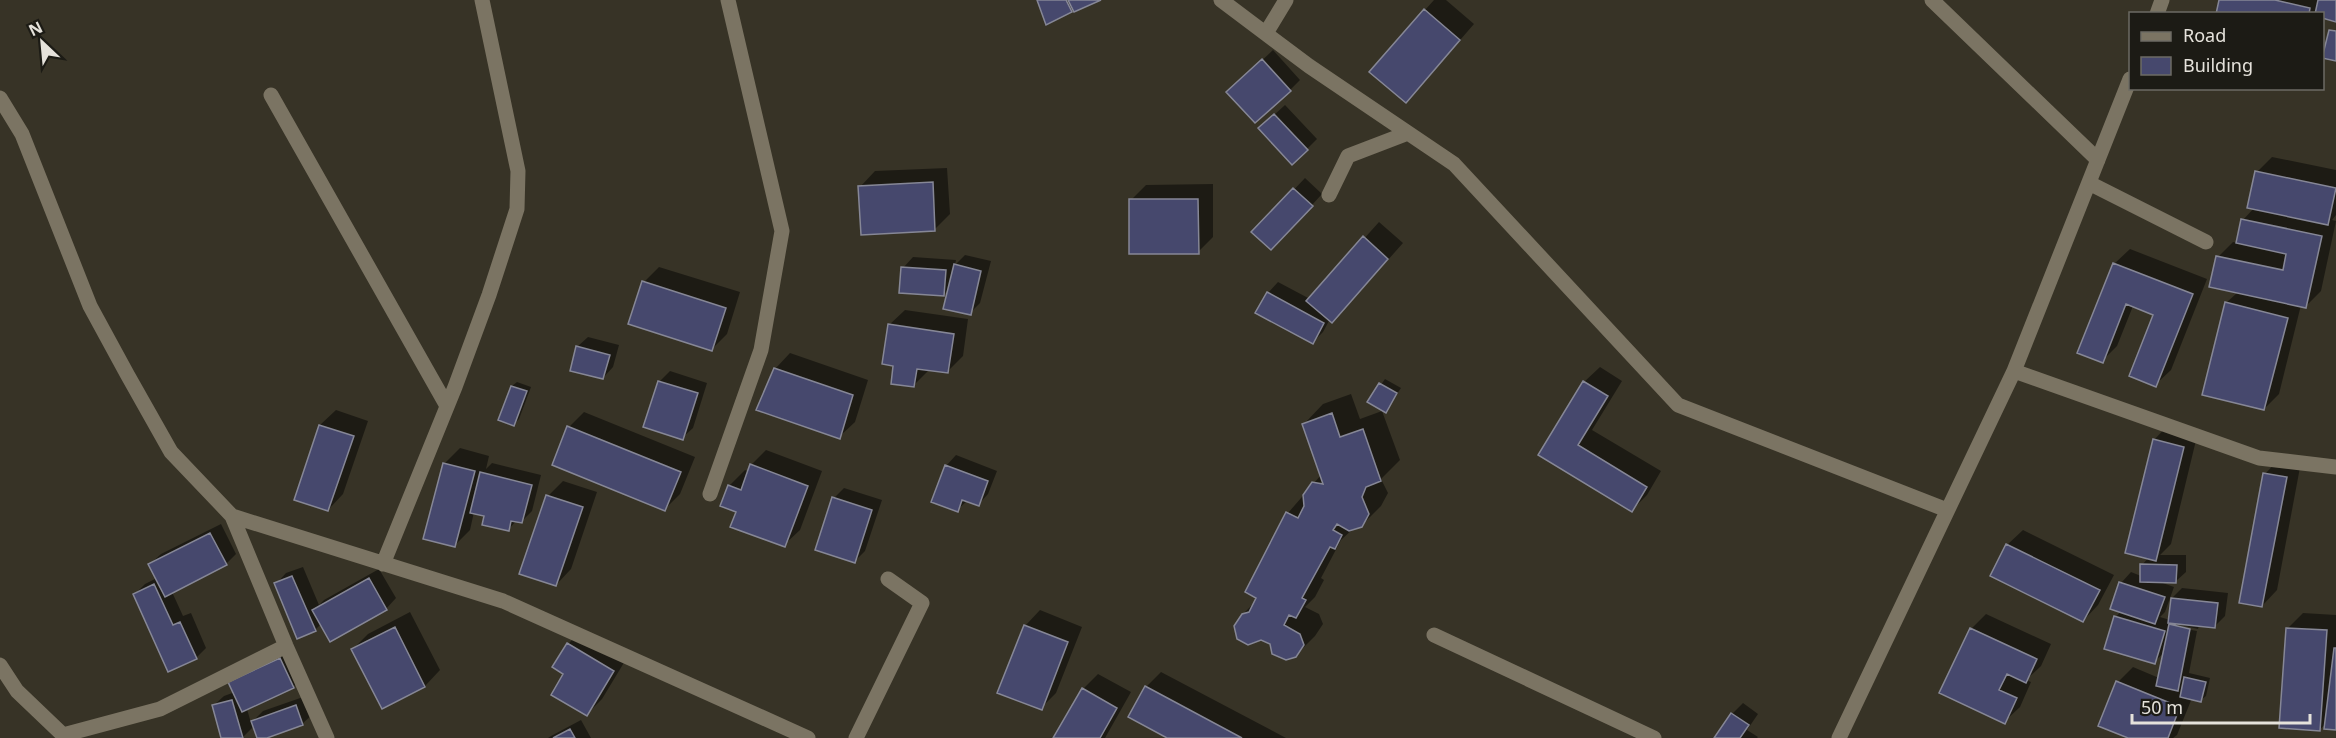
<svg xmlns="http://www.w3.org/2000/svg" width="2336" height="738" font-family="'Noto Sans',sans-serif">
  <rect width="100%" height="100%" fill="#373326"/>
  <!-- shadow -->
  <path fill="#0007" d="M1039 0H1098L1071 11Z
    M1434 0H1446L1474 24 1421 85 1425 10Z
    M2221 0H2336V20L2322 14H2218Z
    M1273 50 1300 80 1290 90 1239 82Z
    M1285 105 1317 139 1293 163 1260 128Z
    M2272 157 2336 170V215L2332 220 2336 221 2321 291 2306 306 2301 305 2279 394 2264 409 2226 303 2238 292 2218 257 2233 242 2238 243 2243 220 2254 208 2257 172Z
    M947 168 950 214 934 230 860 187 875 171Z
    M1305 178 1322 194 1282 238 1254 232Z
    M1213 184V237L1198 252 1131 200 1146 185Z
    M1379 222 1403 243 1347 306 1332 321 1330 319 1323 332 1312 343 1268 293 1278 282 1310 299Z
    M2130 249 2207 279 2171 370 2155 385V314L2133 306 2117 346 2102 361 2114 264Z
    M965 255 991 261 980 303 970 313 949 289 943 295 903 268 913 257 956 260 955 265Z
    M659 267 740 292 727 334 712 349 644 282Z
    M905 310 968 319 963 356 947 372 929 370 913 386 895 365 889 325Z
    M588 337 619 345 613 367 603 378 577 347Z
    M790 353 868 380 855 422 839 437 775 369Z
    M1600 367 1622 381 1592 430 1661 471 1647 495 1632 510 1540 454 1584 382Z
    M670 371 707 383 693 428 682 438 659 382Z
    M1385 379 1401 388 1385 411 1369 402Z
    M517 382 531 387 519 419 514 424 512 386Z
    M1351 394 1360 419 1382 411 1400 460 1381 479 1388 493 1381 506 1361 526 1354 528 1341 540 1321 578 1324 580 1315 597 1305 607 1319 614 1323 624 1315 636 1295 656 1271 643 1243 614 1256 601 1288 513 1321 475 1304 424 1323 404Z
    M336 410 368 421 343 494 328 510 296 499 320 425Z
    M584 412 695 457 680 494 665 509 569 427Z
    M2169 424 2198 432 2171 544 2160 555H2186V572L2175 582H2160L2174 587 2165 612 2160 617 2170 620 2172 598 2182 588 2228 593 2225 616 2215 626 2199 625 2198 629 2176 624V627L2197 631 2189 673 2210 678 2206 696 2201 700 2192 698 2177 735 2173 738H2132L2118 682 2133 667 2159 678 2165 652 2154 662 2116 617 2121 611V583L2131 572 2141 576 2142 565 2149 557 2154 440Z
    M460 448 489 456 486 469 492 463 541 475 532 511 522 521 517 520 508 530 486 515 474 512 470 530 455 545 444 464Z
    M766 450 822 471 800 530 784 545 738 511 729 486 745 470 749 472 751 465Z
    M956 455 997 471 988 494 978 505 967 501 957 510 946 466Z
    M2280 458 2301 462 2277 590 2262 606 2265 474Z
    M563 481 597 492 571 569 556 585 548 496Z
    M844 488 882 500 865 551 855 561 834 498Z
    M221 524 236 554 226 564 172 592 183 616 191 613 206 648 196 658 135 594 145 584 157 578 150 564 161 554Z
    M2023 530 2114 575 2098 605 2083 621 2007 545Z
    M303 567 319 605 324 600 379 569 396 598 386 609 322 623 315 630 276 584 286 573Z
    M1040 610 1082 627 1056 693 1041 708 1025 626Z
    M410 612 440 670 425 686 382 707 353 649 368 634Z
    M2303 613 2336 615V728L2327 723 2319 730 2288 628Z
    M1986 614 2051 644 2041 666 2026 680 2031 682 2020 707 2004 722 1971 629Z
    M583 629 628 656 602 699 587 714 568 644Z
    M290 648 303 677 293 687 247 709 251 723 263 711 306 696 313 714 302 724 263 738H259L254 726 242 738H223L213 706 224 696 235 692 230 682Z
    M1161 672 1286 738H1171L1146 687Z
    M1098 674 1131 692 1105 738H1055L1083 689Z
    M1743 703 1758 714 1747 730 1758 737 1757 738H1715L1732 714Z
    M581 720 591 738H548L551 736Z"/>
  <!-- building -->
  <path fill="#46486d" stroke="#868796" stroke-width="1.5" d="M1037 0H1066L1072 12 1046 25Z
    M1068 0H1101L1074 12Z
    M2219 0H2275L2310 8 2309 14H2216Z
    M2318 0H2336V22L2322 18V14H2315Z
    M1424 9 1460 40 1406 103 1369 72Z
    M2329 30 2336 31V61L2322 58Z
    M1262 59 1291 91 1255 123 1226 92Z
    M1274 114 1308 150 1292 165 1258 128Z
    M2255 171 2336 188 2328 225 2247 208Z
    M933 182 935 231 861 235 858 186Z
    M1293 188 1313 206 1271 250 1251 232Z
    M1129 199H1198L1199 254H1129Z
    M2241 219 2322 236 2306 308 2209 287 2216 256 2283 270 2286 254 2236 243Z
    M1363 236 1388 259 1332 323 1306 301Z
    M2113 263 2193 294 2156 387 2129 376 2153 315 2126 304 2103 363 2077 353Z
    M954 264 981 271 971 315 943 309Z
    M901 267 946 270 944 296 899 293Z
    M642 281 726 308 712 351 628 324Z
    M1267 292 1324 323 1313 344 1255 313Z
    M2225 302 2288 318 2264 410 2202 395Z
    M888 324 954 334 948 373 917 369 914 387 891 384 893 366 882 364Z
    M576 346 610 355 603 379 570 371Z
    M774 368 853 395 840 439 756 410Z
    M658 381 698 393 683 440 643 427Z
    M1583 381 1608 396 1578 445 1647 487 1632 512 1538 455Z
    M1379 383 1397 393 1386 413 1367 402Z
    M511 386 527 391 514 426 498 420Z
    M1332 413 1340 437 1363 429 1381 481 1366 487 1362 497 1369 514 1362 527 1349 531 1337 524 1333 530 1342 535 1335 549 1330 547 1302 598 1306 600 1296 618 1289 615 1284 625 1300 634 1304 645 1296 657 1286 660 1272 654 1270 644 1261 640 1248 645 1237 639 1234 626 1242 614 1249 612 1256 598 1245 592 1286 512 1298 518 1304 506 1303 495 1312 482 1323 484 1302 424Z
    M319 425 354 436 328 511 294 500Z
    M567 426 681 472 665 511 552 465Z
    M2153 439 2184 447 2156 561 2125 553Z
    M443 463 475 471 455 547 423 539Z
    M750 464 808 486 785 547 730 527 736 512 720 506 728 485 741 490Z
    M945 465 988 481 979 506 962 500 958 512 931 502Z
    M480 472 532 485 522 523 511 521 509 531 482 525 484 516 470 513Z
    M2263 473 2287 477 2262 607 2239 603Z
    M546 495 583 507 556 586 519 574Z
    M832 497 872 510 855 563 815 550Z
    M210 533 227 565 165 597 148 564Z
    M2006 544 2100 590 2083 622 1990 576Z
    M2140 564 2177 565 2176 583 2140 582Z
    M292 576 316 631 297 639 274 583Z
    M369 578 387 610 330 642 312 610Z
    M2119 582 2165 597 2155 624 2110 609Z
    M154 584 173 625 180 622 197 659 168 672 133 594Z
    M2171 598 2218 603 2215 628 2168 623Z
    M2114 616 2165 631 2155 664 2104 649Z
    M2169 624 2190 629 2178 691 2156 686Z
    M1024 625 1068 642 1042 710 997 693Z
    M395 627 425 687 382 709 351 649Z
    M1970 628 2037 659 2026 683 2007 674 1999 690 2017 698 2005 724 1939 693Z
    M2286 628 2327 630 2320 731 2279 728Z
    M567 643 614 671 587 716 551 695 563 674 552 667Z
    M2334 648H2336V730L2324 729Z
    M280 658 294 688 242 712 228 682Z
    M2184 677 2206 682 2201 702 2180 697Z
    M2116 681 2180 707 2168 738H2128L2098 726Z
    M1145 686 1242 738H1167L1128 717Z
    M1082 688 1117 708 1100 738H1053Z
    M232 700 243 738H221L212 705Z
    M296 705 303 725 267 738H257L251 721Z
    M1731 713 1749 725 1740 738H1714Z
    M570 729 575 738H553Z"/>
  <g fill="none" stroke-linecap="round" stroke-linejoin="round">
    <!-- minor -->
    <path stroke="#7b7463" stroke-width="15" d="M1221 0 1309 66 1454 164 1678 405 1947 510
      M1932 0 2098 160
      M2157 14 2162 0
      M1266 33 1286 0
      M271 95 447 406
      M0 98 22 134 90 306 127 374 171 452 232 516 286 646 327 738
      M2089 183 2206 242
      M1329 195 1348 156 1408 133
      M2014 371 2259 458 2336 467
      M710 494 761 350 782 231 728 0
      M232 516 503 601 808 738
      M383 564 455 387 489 295 517 209 518 171 482 0
      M1434 635 1654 738
      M0 665 17 691 63 735 160 709 286 646
      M856 738 922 603 888 579
      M1839 738 2014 371 2130 79"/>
  </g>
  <!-- legend -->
  <rect x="2129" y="12" width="195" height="78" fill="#1c1b15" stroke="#6c6b64" stroke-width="1.5"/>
  <rect x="2141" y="32" width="30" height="9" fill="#7b7463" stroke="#6c6b64" stroke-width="1.5"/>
  <text x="2183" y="42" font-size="18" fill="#e5e2db">Road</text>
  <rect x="2141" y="57" width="30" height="18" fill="#46486d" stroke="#6c6b64" stroke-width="1.5"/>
  <text x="2183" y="72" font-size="18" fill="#e5e2db">Building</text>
  <!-- north arrow -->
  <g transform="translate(42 42) rotate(334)" stroke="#1c1b15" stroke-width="4.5" paint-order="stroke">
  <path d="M0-4.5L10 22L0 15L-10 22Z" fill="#e5e2db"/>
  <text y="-9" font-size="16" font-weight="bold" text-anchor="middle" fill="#e5e2db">N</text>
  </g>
  <!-- scale -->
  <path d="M2132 714v9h178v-9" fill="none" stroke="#e5e2db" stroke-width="3"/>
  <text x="2141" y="714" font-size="18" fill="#e5e2db" stroke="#1c1b15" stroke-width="4.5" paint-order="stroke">50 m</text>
</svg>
